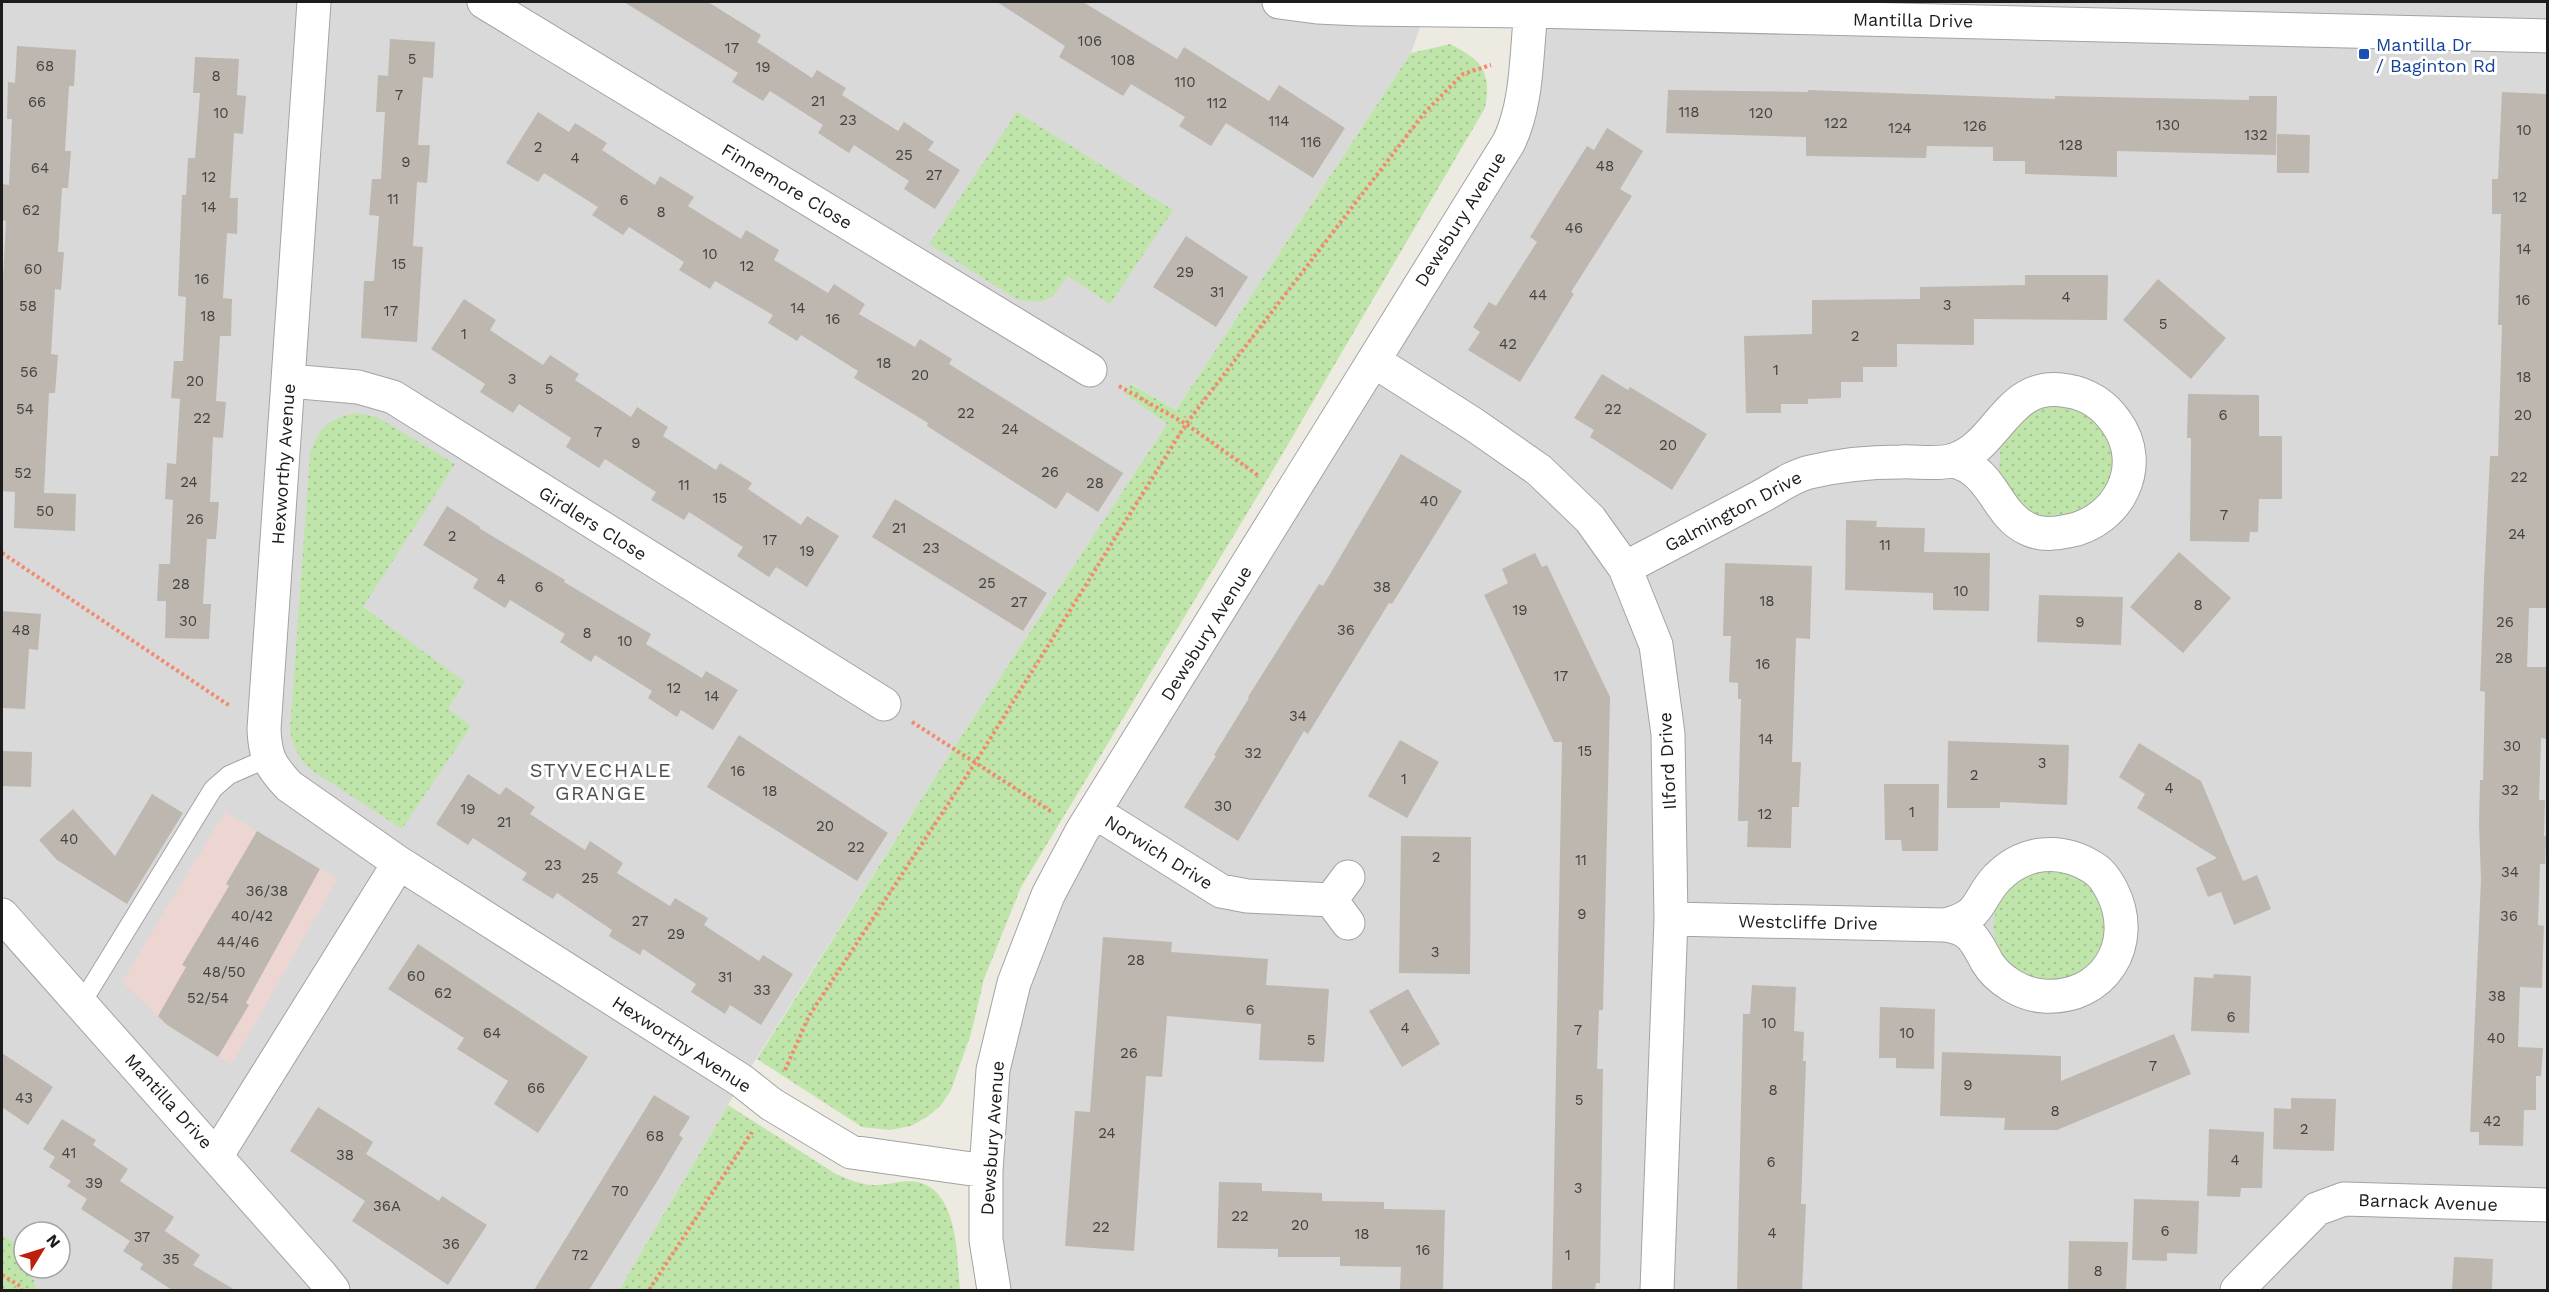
<svg xmlns="http://www.w3.org/2000/svg" width="2549" height="1292" font-family="'Work Sans',sans-serif">
  <defs>
    <pattern id="grass-dots" width="8" height="8" patternUnits="userSpaceOnUse" patternTransform="scale(1.5)"><rect width="8" height="8" fill="#c0e5aa"/><path d="M2 2h.1M6 6h.1" fill="none" stroke="#a4c492" stroke-width="1.8" stroke-linecap="round"/></pattern>
  </defs>
  <rect width="100%" height="100%" fill="#edeae2"/>
  <!-- residential -->
  <path fill="#dad9d9" d="M2 2H2547V1290H997L986 1171 1048 895 1509 142 1530 11 1426 10 1411 53 1176 410 1132 384 1125 394 1167 424 953 749 742 1081 619 1290H333L321 1275 312 1290H37L30 1268H60V1232H24V1250L2 1235Z"/>
  <!-- commercial -->
  <path fill="#edd6d2" d="M225 812 337 879 231 1065 167 1025 122 982Z"/>
  <!-- grass -->
  <path fill="url(#grass-dots)" d="M1450 44C1482 60 1492 72 1485 108L1260 492 1021 887 984 979 971 1034 951 1090 941 1105 927 1117 911 1126 890 1130 862 1127 757 1059 953 749 1167 424 1125 394 1131 384 1176 410 1411 53Z
    M1017 112 1173 210 1110 304 1068 276 1053 296 1041 302 1018 300 929 244Z
    M2075 405 2105 426 2117 460 2106 498 2074 519 2035 516 2017 505 2005 488 1999 469 2000 451 2005 435 2034 407Z
    M356 413 377 417 455 464 363 607 465 682 448 709 471 726 402 829 310 769C298 757 293 747 290 730L310 454C318 428 329 418 356 413Z
    M2061 868 2098 889 2111 923 2099 961 2065 983 2027 979 2009 965 1998 948 1993 928 1996 908 2006 890 2023 875Z
    M728 1105 836 1174C848 1179 859 1184 871 1185 886 1186 903 1179 917 1182 959 1190 957 1258 960 1290H619Z
    M2 1235 23 1248 24 1268H30L37 1290H2Z"/>
  <!-- building -->
  <path fill="#bdb7af" d="M624 2H708L761 35 757 42 812 78 817 70 846 88 842 95 898 131 904 122 934 142 928 150 960 170 935 209 904 189 909 181 854 145 849 153 818 133 823 125 770 91 763 101 732 82 738 73Z
    M997 2H1083L1177 59 1184 47 1269 101 1279 85 1345 128 1313 178 1226 123 1211 146 1179 126 1185 117 1131 84 1123 96 1059 57 1065 46Z
    M390 39 435 42 433 78 423 77 418 145H430L427 183 417 182 413 246 423 247 417 342 361 338 364 281H374L379 216 369 215 372 179H381L385 112H376L378 75 388 76Z
    M17 46 76 50 74 86H69L65 151H71L68 188H62L58 252H64L61 290 55 289 51 354 58 355 55 393H49L44 493 76 494 75 531 14 528 15 492 2 491V297L6 221 2 220V184L9 185 12 119H7L8 82 15 83Z
    M195 57 239 59 237 95 246 96 243 134 234 133 230 198H238L237 234 227 233 223 298 232 299 231 336H220L216 401 226 402 223 438 213 437 210 502H219L216 539H207L203 604H211L209 639 165 638 166 601H157L159 564H170L173 500 165 499 167 463 176 464 180 399 171 398 174 361H183L186 297 178 296 182 195H186L188 158H195L200 93H193Z
    M1668 90 1808 92V90L2055 99V96L2249 100V96H2277L2276 155 2117 151V177L2025 174V161H1993V147L1927 146 1926 158 1806 156V137L1666 133Z
    M2502 92 2547 94V608H2529L2527 667H2547V739L2541 738 2539 800H2545L2544 836H2546L2545 864H2540L2539 895 2538 925 2544 926 2543 951 2542 988 2520 987 2518 1047 2543 1048 2541 1076H2536V1110H2524L2523 1146 2479 1145V1132H2470L2481 880 2479 825 2480 780H2483L2485 692 2480 691 2484 580 2490 456H2498L2502 325H2498L2501 214H2492V179H2498Z
    M538 112 569 132 575 123 607 143 602 150 655 185 660 176 694 197 688 206 741 239 746 230 779 250 774 260 828 293 834 284 865 304 859 314 915 347 920 339 952 359 949 364 1123 473 1098 512 1067 492 1056 509 927 426 928 423 854 378 858 371 801 335 797 341 768 323 773 315 715 281 710 289 679 270 684 262 629 227 623 235 592 215 598 207 544 173 538 182 506 163Z
    M1607 128 1643 151 1620 189 1632 196 1571 292 1574 294 1520 382 1468 350 1480 332 1473 327 1489 302 1496 306 1537 242 1530 237 1547 210 1587 146 1594 150Z
    M2277 134 2310 135 2309 173H2277Z
    M1186 236 1248 277 1216 327 1153 287Z
    M2025 275H2108L2107 320 1974 319V345L1897 344V367H1863V382H1841V398L1808 399V404H1781V413H1746L1744 336 1812 334V300L1920 299V287L2025 285Z
    M2158 279 2226 338 2191 379 2123 320Z
    M464 299 496 320 490 330 543 365 550 355 579 374 575 380 631 417 637 407 668 427 663 436 716 470 720 463 752 483 748 489 801 525 807 516 839 536 807 587 776 567 769 577 737 556 743 547 689 512 684 520 651 500 656 492 605 459 599 468 566 447 571 438 519 404 513 413 480 392 485 384 431 349Z
    M1602 374 1628 390 1630 387 1707 434 1672 490 1590 437 1594 430 1574 418Z
    M2188 394 2259 395V436H2282V499H2259L2258 532H2250L2249 542 2190 541 2191 438H2187Z
    M1401 454 1462 491 1392 604 1389 603 1308 734 1304 731 1238 841 1184 807 1216 756 1214 755 1249 698 1248 697 1319 584 1323 586Z
    M895 499 1047 593 1023 631 872 537Z
    M447 506 480 527 479 528 565 580 564 582 651 634 646 644 702 678 706 671 738 690 713 730 681 710 677 717 648 698 652 691 595 655 591 662 560 642 565 634 510 600 505 608 473 588 478 579 423 545Z
    M1846 520 1877 521 1876 527 1925 528 1924 552 1990 553 1989 611 1933 610V593L1845 590Z
    M2179 552 2231 598 2183 653 2130 607Z
    M1535 553 1542 567 1547 565 1610 697 1603 1010H1599L1597 1069H1603L1600 1283H1596L1595 1290H1552L1562 742H1554L1484 595 1508 583 1502 569Z
    M1725 563 1812 566 1810 639 1796 638 1792 762H1801L1799 807H1792L1791 848 1747 847 1748 821H1738L1741 699H1738V683L1729 682 1731 636H1723Z
    M2039 595 2123 597 2121 645 2037 642Z
    M2 611 41 614 38 650 29 649 25 709 2 708Z
    M739 735 888 833 857 881 707 787Z
    M1400 740 1439 762 1407 818 1368 796Z
    M1948 741 2069 745 2067 805 2000 802V808H1947Z
    M2139 743 2201 781 2243 881 2257 875 2271 909 2234 925 2221 892 2208 897 2196 868 2217 858 2137 808 2145 794 2119 777Z
    M2 751 32 752 31 787 2 786Z
    M468 774 500 795 506 787 535 807 530 814 585 850 590 841 623 863 617 873 670 906 675 898 708 918 704 925 759 961 763 955 793 974 761 1025 730 1005 725 1014 691 992 696 984 643 949 640 955 609 936 612 930 557 893 553 899 522 880 527 873 473 838 468 845 436 824Z
    M1884 784H1939L1938 851H1902L1901 840H1885Z
    M152 794 183 813 127 904 57 860 39 840 73 809 115 856Z
    M257 831 320 869 246 1003 249 1005 218 1057 167 1025 158 1016 186 967 182 965 229 886 226 884Z
    M1401 836 1471 837 1470 974 1399 973Z
    M1103 937 1172 942 1171 952 1268 959 1266 985 1329 989 1324 1062 1259 1060 1261 1024 1167 1016 1162 1077 1146 1076 1134 1251 1065 1246 1075 1111 1090 1112Z
    M418 944 588 1057 538 1133 494 1104 508 1081 457 1049 464 1038 388 989Z
    M2214 974 2251 976 2249 1033 2191 1031 2194 977 2213 978Z
    M1752 985 1796 987 1794 1031 1804 1032 1803 1061H1806L1801 1204H1806L1802 1290H1737L1743 1014H1750Z
    M1408 989 1440 1044 1402 1067 1369 1011Z
    M1880 1007 1935 1009 1934 1069 1896 1068V1058H1879Z
    M2174 1034 2191 1074 2057 1130H2004L2005 1118 1940 1116 1942 1052 2061 1056V1081Z
    M2 1053 53 1087 28 1125 2 1107Z
    M654 1095 690 1117 679 1135 683 1138 658 1180 589 1290H534Z
    M2291 1098 2336 1099 2334 1151 2273 1149 2274 1108 2291 1109Z
    M318 1107 373 1142 366 1154 439 1201 442 1196 487 1225 448 1285 352 1221 365 1201 290 1151Z
    M62 1119 96 1140 93 1145 128 1169 120 1181 174 1217 165 1231 200 1255 193 1265 235 1290H172L140 1269 143 1264 123 1251 130 1241 81 1209 87 1199 67 1186 71 1181 49 1167 55 1157 43 1149Z
    M2209 1129 2264 1132 2262 1188H2241L2240 1197 2207 1196Z
    M1219 1182 1262 1183V1191L1322 1193V1201L1384 1202V1209L1445 1210 1443 1290 1400 1289 1401 1267 1340 1266V1257H1278V1249L1217 1248Z
    M2134 1199 2199 1201 2197 1254 2167 1253V1261L2132 1260Z
    M2069 1241 2128 1242 2126 1290H2068Z
    M2454 1257 2493 1259 2492 1290H2452Z"/>
  <g fill="none" stroke-linecap="round" stroke-linejoin="round">
    <defs>
      <path id="lane" d="M81 1004 213 789 229 775 268 758"/>
      <path id="street" d="M314 2 264 729C265 756 270 766 289 786L399 863 742 1081 771 1104 851 1152 986 1171
        M484 2 1090 370
        M1279 2 1317 7 1361 9 1531 11 2548 36
        M1374 361 1473 424 1539 470 1590 519 1625 568 1656 645 1668 734 1671 919 1657 1290
        M289 381 358 387 393 397 884 704
        M1625 568C1669 545 1713 522 1758 498 1774 490 1792 476 1810 472 1839 465 1870 462 1900 462 1916 461 1939 465 1954 460 2000 445 2007 379 2068 391 2088 394 2105 406 2116 422 2148 466 2118 522 2068 531 2055 534 2040 535 2028 529 2001 517 1995 485 1973 470 1967 465 1959 463 1953 460
        M1095 812 1221 891 1247 896 1331 900
        M2 915 321 1275 333 1290
        M1671 919 1945 925C1983 916 1975 902 1997 878 2023 851 2060 847 2092 867 2101 872 2108 883 2112 891 2139 944 2103 1000 2044 996 2022 995 1998 980 1987 962 1975 940 1972 929 1945 925
        M1348 923 1331 900 1348 877
        M217 1155 399 863
        M994 1290 986 1240V1171L993 1070 1014 983 1048 895 1082 831 1509 142C1528 102 1526 54 1531 11
        M2237 1290 2317 1209 2344 1199 2548 1205"/>
    </defs>
    <!-- lane casing -->
    <use href="#lane" stroke="#a3a3a3" stroke-width="20"/>
    <!-- street casing -->
    <use href="#street" stroke="#a3a3a3" stroke-width="35"/>
    <!-- path -->
    <path stroke="#f28b6e" stroke-width="4" stroke-dasharray="3 3" stroke-linecap="butt" d="M1119 386 1186 424 1259 476
      M2 553 230 706
      M912 722 1052 812
      M785 1070 809 1016 975 763 1186 424 1425 112 1463 74 1491 65
      M2 1275 20 1286 21 1290
      M649 1290 752 1132"/>
    <!-- lane -->
    <use href="#lane" stroke="#fff" stroke-width="18"/>
    <!-- street -->
    <use href="#street" stroke="#fff" stroke-width="33"/>
  </g>
  <!-- markers -->
  <rect fill="#1a4fb4" stroke="#fff" stroke-width="2" x="2358" y="48" width="12" height="12" rx="3"/>
  <g text-anchor="middle" dominant-baseline="central" stroke-width="6" stroke-linejoin="round" paint-order="stroke">
    <!-- number labels -->
    <g font-size="15" fill="#444341">
      <text x="1090" y="41">106</text>
      <text x="732" y="48">17</text>
      <text x="412" y="59">5</text>
      <text x="1123" y="60">108</text>
      <text x="45" y="66">68</text>
      <text x="763" y="67">19</text>
      <text x="216" y="76">8</text>
      <text x="1185" y="82">110</text>
      <text x="399" y="95">7</text>
      <text x="818" y="101">21</text>
      <text x="37" y="102">66</text>
      <text x="1217" y="103">112</text>
      <text x="1689" y="112">118</text>
      <text x="221" y="113">10</text>
      <text x="1761" y="113">120</text>
      <text x="848" y="120">23</text>
      <text x="1279" y="121">114</text>
      <text x="1836" y="123">122</text>
      <text x="2168" y="125">130</text>
      <text x="1975" y="126">126</text>
      <text x="1900" y="128">124</text>
      <text x="2524" y="130">10</text>
      <text x="2256" y="135">132</text>
      <text x="1311" y="142">116</text>
      <text x="2071" y="145">128</text>
      <text x="538" y="147">2</text>
      <text x="904" y="155">25</text>
      <text x="575" y="158">4</text>
      <text x="406" y="162">9</text>
      <text x="1605" y="166">48</text>
      <text x="40" y="168">64</text>
      <text x="934" y="175">27</text>
      <text x="209" y="177">12</text>
      <text x="2520" y="197">12</text>
      <text x="393" y="199">11</text>
      <text x="624" y="200">6</text>
      <text x="209" y="207">14</text>
      <text x="31" y="210">62</text>
      <text x="661" y="212">8</text>
      <text x="1574" y="228">46</text>
      <text x="2524" y="249">14</text>
      <text x="710" y="254">10</text>
      <text x="399" y="264">15</text>
      <text x="747" y="266">12</text>
      <text x="33" y="269">60</text>
      <text x="1185" y="272">29</text>
      <text x="202" y="279">16</text>
      <text x="1217" y="292">31</text>
      <text x="1538" y="295">44</text>
      <text x="2066" y="297">4</text>
      <text x="2523" y="300">16</text>
      <text x="1947" y="305">3</text>
      <text x="28" y="306">58</text>
      <text x="798" y="308">14</text>
      <text x="391" y="311">17</text>
      <text x="208" y="316">18</text>
      <text x="833" y="319">16</text>
      <text x="2163" y="324">5</text>
      <text x="464" y="334">1</text>
      <text x="1855" y="336">2</text>
      <text x="1508" y="344">42</text>
      <text x="884" y="363">18</text>
      <text x="1776" y="370">1</text>
      <text x="29" y="372">56</text>
      <text x="920" y="375">20</text>
      <text x="2524" y="377">18</text>
      <text x="512" y="379">3</text>
      <text x="195" y="381">20</text>
      <text x="549" y="389">5</text>
      <text x="25" y="409">54</text>
      <text x="1613" y="409">22</text>
      <text x="966" y="413">22</text>
      <text x="2223" y="415">6</text>
      <text x="2523" y="415">20</text>
      <text x="202" y="418">22</text>
      <text x="1010" y="429">24</text>
      <text x="598" y="432">7</text>
      <text x="636" y="443">9</text>
      <text x="1668" y="445">20</text>
      <text x="1050" y="472">26</text>
      <text x="23" y="473">52</text>
      <text x="2519" y="477">22</text>
      <text x="189" y="482">24</text>
      <text x="1095" y="483">28</text>
      <text x="684" y="485">11</text>
      <text x="720" y="498">15</text>
      <text x="1429" y="501">40</text>
      <text x="45" y="511">50</text>
      <text x="2224" y="515">7</text>
      <text x="195" y="519">26</text>
      <text x="899" y="528">21</text>
      <text x="2517" y="534">24</text>
      <text x="452" y="536">2</text>
      <text x="770" y="540">17</text>
      <text x="1885" y="545">11</text>
      <text x="931" y="548">23</text>
      <text x="807" y="551">19</text>
      <text x="501" y="579">4</text>
      <text x="987" y="583">25</text>
      <text x="181" y="584">28</text>
      <text x="539" y="587">6</text>
      <text x="1382" y="587">38</text>
      <text x="1961" y="591">10</text>
      <text x="1767" y="601">18</text>
      <text x="1019" y="602">27</text>
      <text x="2198" y="605">8</text>
      <text x="1520" y="610">19</text>
      <text x="188" y="621">30</text>
      <text x="2080" y="622">9</text>
      <text x="2505" y="622">26</text>
      <text x="21" y="630">48</text>
      <text x="1346" y="630">36</text>
      <text x="587" y="633">8</text>
      <text x="625" y="641">10</text>
      <text x="2504" y="658">28</text>
      <text x="1763" y="664">16</text>
      <text x="1561" y="676">17</text>
      <text x="674" y="688">12</text>
      <text x="712" y="696">14</text>
      <text x="1298" y="716">34</text>
      <text x="1766" y="739">14</text>
      <text x="2512" y="746">30</text>
      <text x="1585" y="751">15</text>
      <text x="1253" y="753">32</text>
      <text x="2042" y="763">3</text>
      <text x="738" y="771">16</text>
      <text x="1974" y="775">2</text>
      <text x="1404" y="779">1</text>
      <text x="2169" y="788">4</text>
      <text x="2510" y="790">32</text>
      <text x="770" y="791">18</text>
      <text x="1223" y="806">30</text>
      <text x="468" y="809">19</text>
      <text x="1912" y="812">1</text>
      <text x="1765" y="814">12</text>
      <text x="504" y="822">21</text>
      <text x="825" y="826">20</text>
      <text x="69" y="839">40</text>
      <text x="856" y="847">22</text>
      <text x="1436" y="857">2</text>
      <text x="1581" y="860">11</text>
      <text x="553" y="865">23</text>
      <text x="2510" y="872">34</text>
      <text x="590" y="878">25</text>
      <text x="267" y="891">36/38</text>
      <text x="1582" y="914">9</text>
      <text x="252" y="916">40/42</text>
      <text x="2509" y="916">36</text>
      <text x="640" y="921">27</text>
      <text x="676" y="934">29</text>
      <text x="238" y="942">44/46</text>
      <text x="1435" y="952">3</text>
      <text x="1136" y="960">28</text>
      <text x="224" y="972">48/50</text>
      <text x="416" y="976">60</text>
      <text x="725" y="977">31</text>
      <text x="762" y="990">33</text>
      <text x="443" y="993">62</text>
      <text x="2497" y="996">38</text>
      <text x="208" y="998">52/54</text>
      <text x="1250" y="1010">6</text>
      <text x="2231" y="1017">6</text>
      <text x="1769" y="1023">10</text>
      <text x="1405" y="1028">4</text>
      <text x="1578" y="1030">7</text>
      <text x="492" y="1033">64</text>
      <text x="1907" y="1033">10</text>
      <text x="2496" y="1038">40</text>
      <text x="1311" y="1040">5</text>
      <text x="1129" y="1053">26</text>
      <text x="2153" y="1066">7</text>
      <text x="1968" y="1085">9</text>
      <text x="536" y="1088">66</text>
      <text x="1773" y="1090">8</text>
      <text x="24" y="1098">43</text>
      <text x="1579" y="1100">5</text>
      <text x="2055" y="1111">8</text>
      <text x="2492" y="1121">42</text>
      <text x="2304" y="1129">2</text>
      <text x="1107" y="1133">24</text>
      <text x="655" y="1136">68</text>
      <text x="69" y="1153">41</text>
      <text x="345" y="1155">38</text>
      <text x="2235" y="1160">4</text>
      <text x="1771" y="1162">6</text>
      <text x="94" y="1183">39</text>
      <text x="1578" y="1188">3</text>
      <text x="620" y="1191">70</text>
      <text x="387" y="1206">36A</text>
      <text x="1240" y="1216">22</text>
      <text x="1300" y="1225">20</text>
      <text x="1101" y="1227">22</text>
      <text x="2165" y="1231">6</text>
      <text x="1772" y="1233">4</text>
      <text x="1362" y="1234">18</text>
      <text x="142" y="1237">37</text>
      <text x="451" y="1244">36</text>
      <text x="1423" y="1250">16</text>
      <text x="580" y="1255">72</text>
      <text x="1568" y="1255">1</text>
      <text x="171" y="1259">35</text>
      <text x="2098" y="1271">8</text>
    </g>
    <!-- street labels -->
    <g font-size="18" fill="#1c1c1c" stroke="#fff">
      <text transform="translate(1913 20) rotate(1)">Mantilla Drive</text>
      <text transform="translate(787 186) rotate(31)">Finnemore Close</text>
      <text transform="translate(1460 219) rotate(-58)">Dewsbury Avenue</text>
      <text transform="translate(283 464) rotate(-86)">Hexworthy Avenue</text>
      <text transform="translate(1733 511) rotate(-28)">Galmington Drive</text>
      <text transform="translate(593 523) rotate(32)">Girdlers Close</text>
      <text transform="translate(1206 633) rotate(-58)">Dewsbury Avenue</text>
      <text transform="translate(1667 761) rotate(-93)">Ilford Drive</text>
      <text transform="translate(1159 852) rotate(32)">Norwich Drive</text>
      <text transform="translate(1808 922) rotate(1)">Westcliffe Drive</text>
      <text transform="translate(682 1044) rotate(33)">Hexworthy Avenue</text>
      <text transform="translate(169 1101) rotate(48)">Mantilla Drive</text>
      <text transform="translate(992 1138) rotate(-86)">Dewsbury Avenue</text>
      <text transform="translate(2428 1202) rotate(2)">Barnack Avenue</text>
    </g>
    <!-- transit labels -->
    <g font-size="18" fill="#164399" stroke="#fff" text-anchor="start">
      <text x="2376" y="44">Mantilla Dr<tspan x="2376" dy="21">/ Baginton Rd</tspan></text>
    </g>
    <!-- neighbourhood labels -->
    <g font-size="20" letter-spacing="1.5" fill="#4f4f4f" stroke="#fff">
      <text x="601" y="770">STYVECHALE<tspan x="601" dy="23">GRANGE</tspan></text>
    </g>
  </g>
  <!-- border -->
  <rect width="2549" height="1292" fill="none" stroke="#1c1c1c" stroke-width="6"/>
  <!-- north arrow -->
  <g transform="translate(42 1250) rotate(52)"><circle r="28" fill="#ffffff" stroke="#a4a4a4" stroke-width="1.5"/>
  <path d="M0-4.5L10 22L0 15L-10 22Z" fill="#bd1f0b"/>
  <text y="-9" font-size="16" font-weight="bold" text-anchor="middle" fill="#1c1c1c">N</text>
  </g>
</svg>
